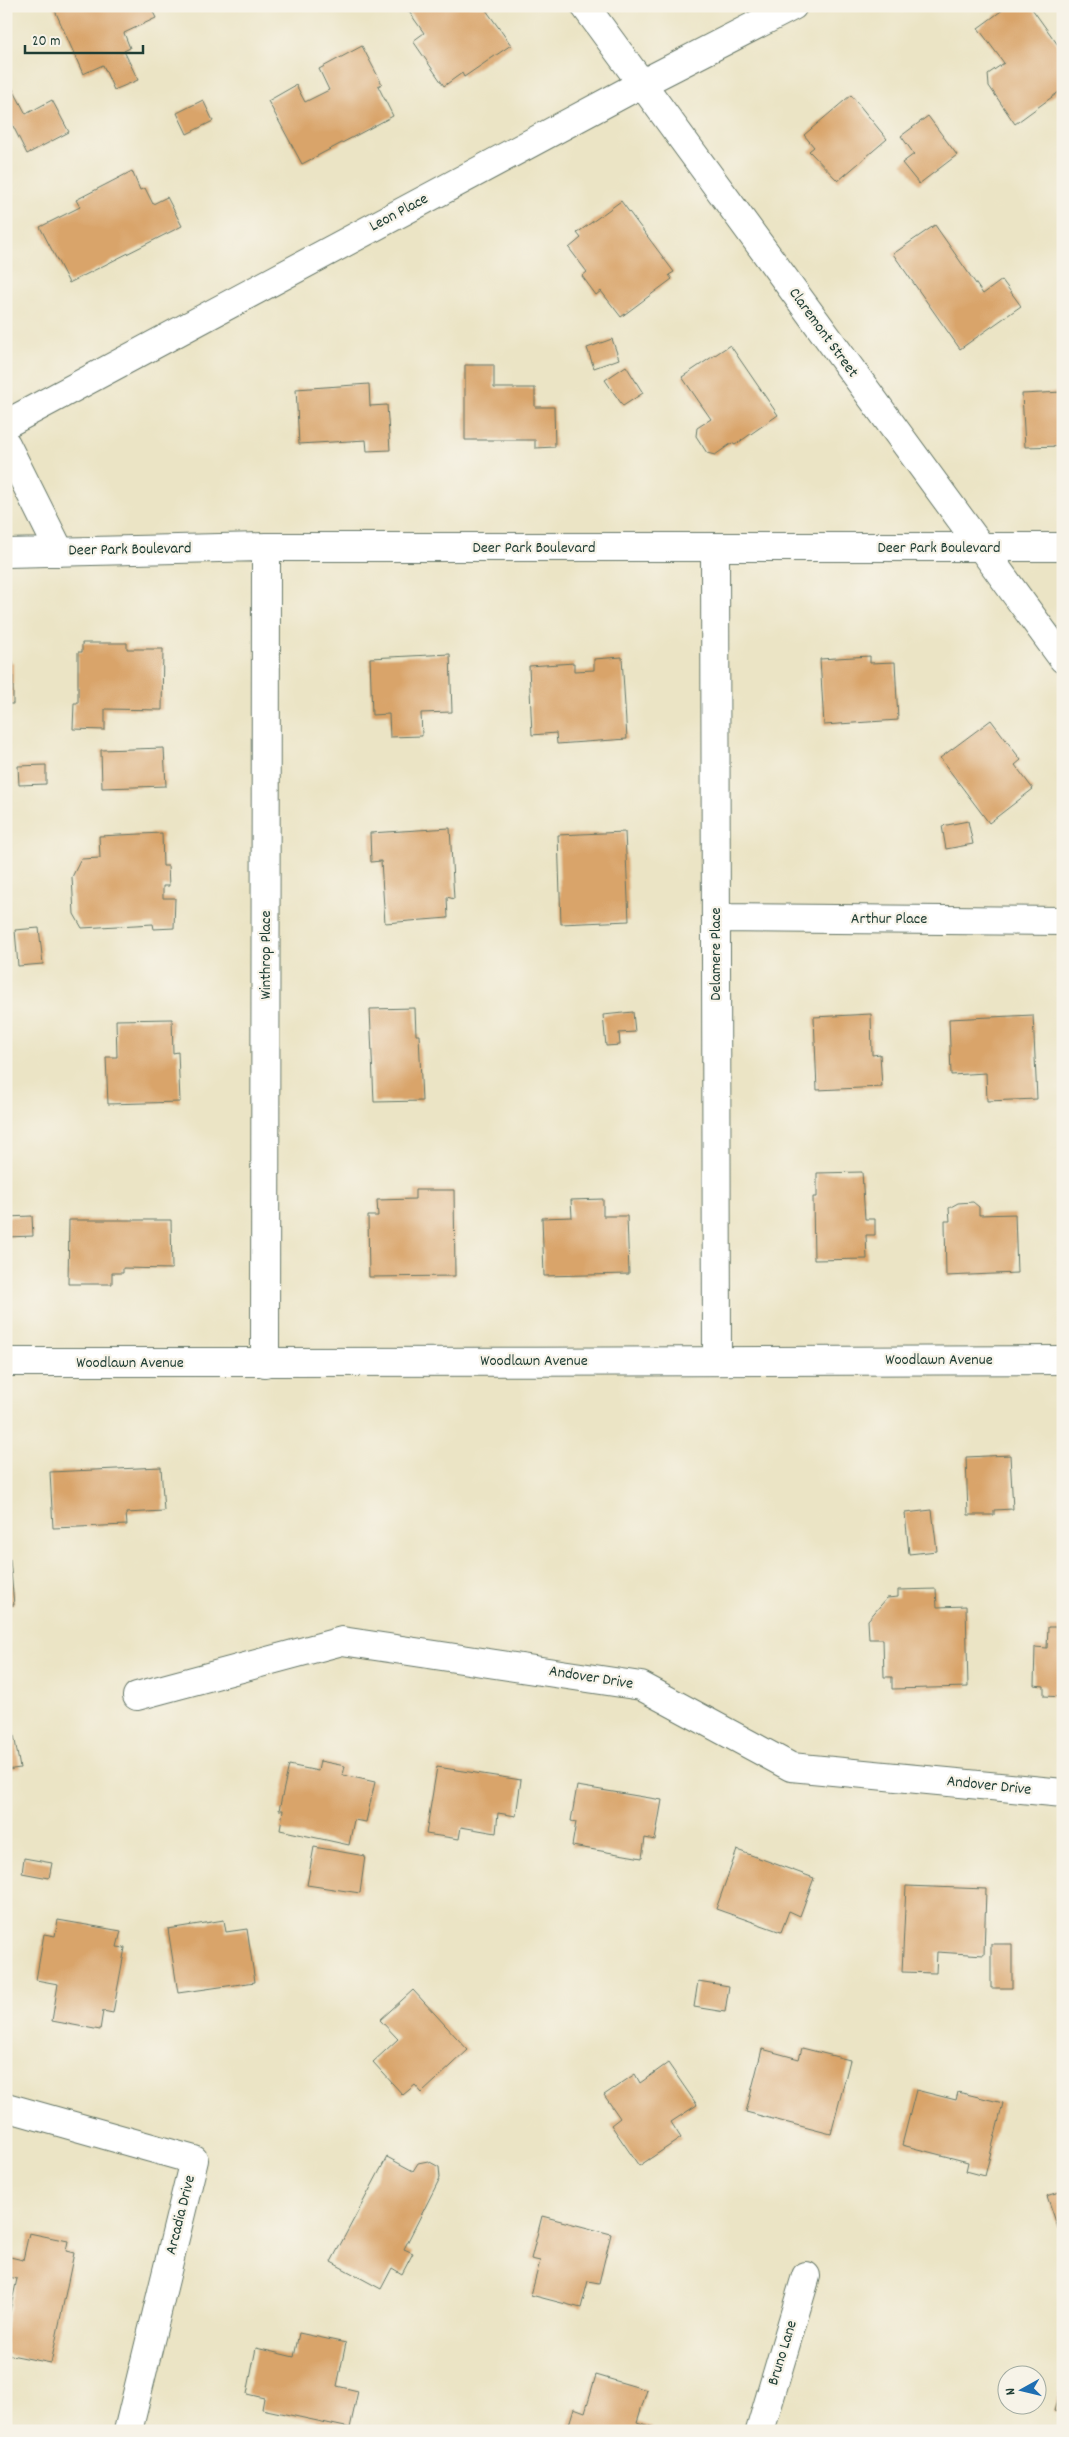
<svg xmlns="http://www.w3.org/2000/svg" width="1069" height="2437" font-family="Dekko,sans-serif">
  <rect width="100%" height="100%" fill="#f7f3e8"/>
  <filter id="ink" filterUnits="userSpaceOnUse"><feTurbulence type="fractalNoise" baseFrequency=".02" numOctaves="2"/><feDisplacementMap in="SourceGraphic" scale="10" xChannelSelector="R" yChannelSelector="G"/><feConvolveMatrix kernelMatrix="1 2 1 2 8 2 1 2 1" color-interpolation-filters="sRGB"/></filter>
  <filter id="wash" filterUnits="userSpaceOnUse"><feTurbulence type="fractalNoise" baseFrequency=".0096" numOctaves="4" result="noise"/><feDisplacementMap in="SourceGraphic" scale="20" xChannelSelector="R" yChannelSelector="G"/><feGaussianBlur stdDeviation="1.12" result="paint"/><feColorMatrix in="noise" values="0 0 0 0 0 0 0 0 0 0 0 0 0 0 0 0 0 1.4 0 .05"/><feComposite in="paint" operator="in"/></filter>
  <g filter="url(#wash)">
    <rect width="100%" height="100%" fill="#ebe4c5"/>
    <g id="blocks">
      <!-- building -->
      <path fill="#d9a46a" d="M53 6H150L156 18 124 33 130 48 124 51 138 80 114 90 103 65 83 74Z
        M405 6H491L486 10 511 45 464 77 462 73 444 86 413 41 424 33Z
        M1008 6H1030L1063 52V89L1015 124 989 86 988 74 1004 63 978 28Z
        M362 46 382 84 378 86 393 116 302 164 268 101 296 85 305 102 329 90 319 69Z
        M6 76 26 114 52 100 69 132 27 154 11 122 6 125Z
        M851 95 887 139 838 181 809 151 814 147 804 135Z
        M203 100 213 121 187 134 177 113Z
        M928 116 957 155 919 184 902 163 914 154 901 136Z
        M132 171 140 190 145 188 153 204 167 197 182 226 69 283 40 227 80 207 76 200Z
        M621 201 674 272 669 275 672 279 621 317 601 291 596 295 582 276 587 272 569 248 581 238 577 233Z
        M935 225 983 294 1002 280 1021 306 960 349 893 254Z
        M612 339 619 359 594 368 587 348Z
        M730 345 778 415 735 445 732 443 715 455 707 453 696 436 697 428 711 419 682 377Z
        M465 365H494V388H535V407H554L555 447 535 448V440H465Z
        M626 366 643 393 623 406 605 380Z
        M369 384 370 406 387 405 390 450 367 451 366 440 299 444 296 389Z
        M1063 392V446L1025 447 1022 394Z
        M82 643H127V649H163L162 710 105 709V730L73 729 74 703H78V652H82Z
        M450 654 452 712 421 713 422 736 390 737 389 714 372 715 370 658Z
        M870 656V663L895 662 898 720 824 725 820 659Z
        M622 657 627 739 557 744 556 733 532 735 529 666 574 663V671L594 670V659Z
        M6 662H13V704H6Z
        M991 720 1021 760 1015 765 1033 789 989 823 940 758Z
        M164 748 166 786 102 788 101 750Z
        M46 765V784L19 785 18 766Z
        M968 821 973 844 946 849 942 826Z
        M450 828 454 899 447 897 448 918 385 923 381 861 371 862 370 833Z
        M625 832 629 921 561 924 558 835Z
        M162 833 163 866H168L169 886H163V898H175L174 928 154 929 153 924 82 928 74 914 72 877 81 859 100 858 99 836Z
        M39 928 43 964 18 966 15 930Z
        M415 1008 416 1035H419L422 1101 374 1102 370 1009Z
        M633 1012 635 1032 619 1033 620 1045 606 1046 603 1015Z
        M871 1014 872 1055 880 1054 882 1087 817 1090 814 1017Z
        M1033 1015 1037 1099 987 1101 986 1073 951 1075 949 1019Z
        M172 1019 173 1053 178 1052 180 1102 108 1104 106 1057H117L116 1020Z
        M862 1172 865 1219H875V1235H866L867 1259 814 1260 813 1197H817V1173Z
        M415 1190H454L455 1276 369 1277 368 1216H378L377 1200 415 1199Z
        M603 1199V1216H627L629 1274 544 1276 542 1218 572 1217 571 1200Z
        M973 1202 979 1207V1215L1015 1214 1017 1273 946 1276 945 1221H950L949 1208 958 1203Z
        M32 1216 33 1236 6 1237V1217Z
        M69 1220H171L172 1269 123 1268V1273H112V1284H68Z
        M1010 1455 1013 1509 994 1510V1515H968L966 1457Z
        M161 1467 164 1511 126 1513 127 1525 53 1528 50 1472Z
        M932 1510 937 1551 909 1554 905 1513Z
        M10 1559 14 1605H6V1560Z
        M936 1589 937 1607 966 1606 968 1687 892 1689V1677H884L883 1639H869L868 1620 887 1598 898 1597V1590Z
        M1048 1627H1063V1697L1044 1696V1686L1034 1685 1035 1647 1047 1648Z
        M6 1691 20 1768 6 1770Z
        M320 1761 345 1766 343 1775 375 1782 366 1822 354 1820 349 1845 280 1830 283 1810H279L289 1765 318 1771Z
        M437 1767 521 1780 516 1816 498 1813 496 1833 461 1827 459 1839 426 1834Z
        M577 1786 662 1800 655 1840 645 1838 642 1858 572 1846 576 1822 571 1821Z
        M314 1847 365 1856 360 1893 307 1885Z
        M737 1850 814 1878 800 1916 789 1911 781 1932 716 1909Z
        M24 1858 52 1863 49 1878 22 1873Z
        M906 1886 986 1889 984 1955 937 1952 936 1973 902 1972Z
        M58 1920 121 1931 117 1947 125 1948 113 2013 103 2011 100 2030 52 2021 58 1984 36 1980 44 1934 55 1936Z
        M224 1920 226 1932 247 1929 255 1982 178 1993 168 1929Z
        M991 1944H1012V1988H991Z
        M698 1981 729 1986 725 2012 694 2007Z
        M413 1990 468 2050 422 2093 415 2085 403 2095 373 2062 398 2039 380 2020Z
        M802 2048 850 2060 831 2134 746 2112 762 2049 799 2059Z
        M668 2063 697 2105 671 2122 681 2138 639 2166 611 2125 620 2118 604 2095 635 2074 640 2083Z
        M916 2090 956 2100 958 2092 1003 2103 985 2176 966 2171 968 2162 902 2145Z
        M387 2157 413 2171 418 2163 428 2161 439 2167 440 2178 404 2249 413 2253 402 2274 392 2268 381 2289 331 2262Z
        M1063 2191V2239H1062L1047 2196Z
        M542 2216 611 2234 599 2283 588 2281 581 2308 531 2295 540 2261 531 2259Z
        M29 2233 68 2241 66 2251 74 2253 51 2363 6 2354V2328L17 2279 6 2276V2273L10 2257 23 2260Z
        M299 2333 346 2343 337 2386 358 2391 350 2428 262 2409 264 2398 247 2394 256 2348 294 2357Z
        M596 2375 647 2390 637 2422 652 2427 651 2431H567L574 2408 585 2412Z
        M1063 2380V2413L1054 2411Z"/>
    </g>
  </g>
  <g filter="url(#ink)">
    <use href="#blocks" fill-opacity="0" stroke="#667767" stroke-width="1"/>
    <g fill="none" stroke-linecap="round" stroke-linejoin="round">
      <defs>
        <path id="minor" d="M585 6 1063 659
          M6 424 641 84 793 6
          M6 444 60 552
          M715 548 717 1360
          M6 553 266 547H1063
          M716 918 1063 921
          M6 1362C358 1364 711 1360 1063 1360
          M265 1363 266 547
          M137 1696 342 1641 641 1686 791 1767 1063 1793
          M6 2107 194 2160 128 2431
          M760 2431 806 2276"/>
      </defs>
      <!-- minor casing -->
      <use href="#minor" stroke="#667767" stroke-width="30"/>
      <!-- minor -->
      <use href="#minor" stroke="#fff" stroke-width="28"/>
    </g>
  </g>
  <g text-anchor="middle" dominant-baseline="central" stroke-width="4.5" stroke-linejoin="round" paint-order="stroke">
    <!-- street labels -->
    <g font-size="16" fill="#1f3d34" stroke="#f7f3e8">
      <text transform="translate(399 213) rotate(-28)">Leon Place</text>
      <text transform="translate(823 333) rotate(54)">Claremont Street</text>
      <text x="534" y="548">Deer Park Boulevard</text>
      <text x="939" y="548">Deer Park Boulevard</text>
      <text transform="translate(130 550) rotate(-1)">Deer Park Boulevard</text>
      <text x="889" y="919">Arthur Place</text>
      <text transform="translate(716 954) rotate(-90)">Delamere Place</text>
      <text transform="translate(266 955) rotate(-90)">Winthrop Place</text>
      <text x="939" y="1360">Woodlawn Avenue</text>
      <text x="534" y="1361">Woodlawn Avenue</text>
      <text x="130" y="1363">Woodlawn Avenue</text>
      <text transform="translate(591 1678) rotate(9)">Andover Drive</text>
      <text transform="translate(989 1786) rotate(6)">Andover Drive</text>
      <text transform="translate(181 2215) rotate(-76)">Arcadia Drive</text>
      <text transform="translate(783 2353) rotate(-73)">Bruno Lane</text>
    </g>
  </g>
  <!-- margin -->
  <rect width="1069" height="2437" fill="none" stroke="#f7f3e8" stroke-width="25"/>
  <!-- north arrow -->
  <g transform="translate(1022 2390) rotate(262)"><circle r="24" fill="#f7f3e8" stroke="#a1aaa0"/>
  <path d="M0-4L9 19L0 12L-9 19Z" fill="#1f6fb2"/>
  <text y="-8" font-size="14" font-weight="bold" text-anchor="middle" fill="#1f3d34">N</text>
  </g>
  <!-- scale -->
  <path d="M25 45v8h118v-8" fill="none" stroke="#1f3d34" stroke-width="2.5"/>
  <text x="32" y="45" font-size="15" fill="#1f3d34" stroke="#f7f3e8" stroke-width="4" paint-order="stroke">20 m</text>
</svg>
